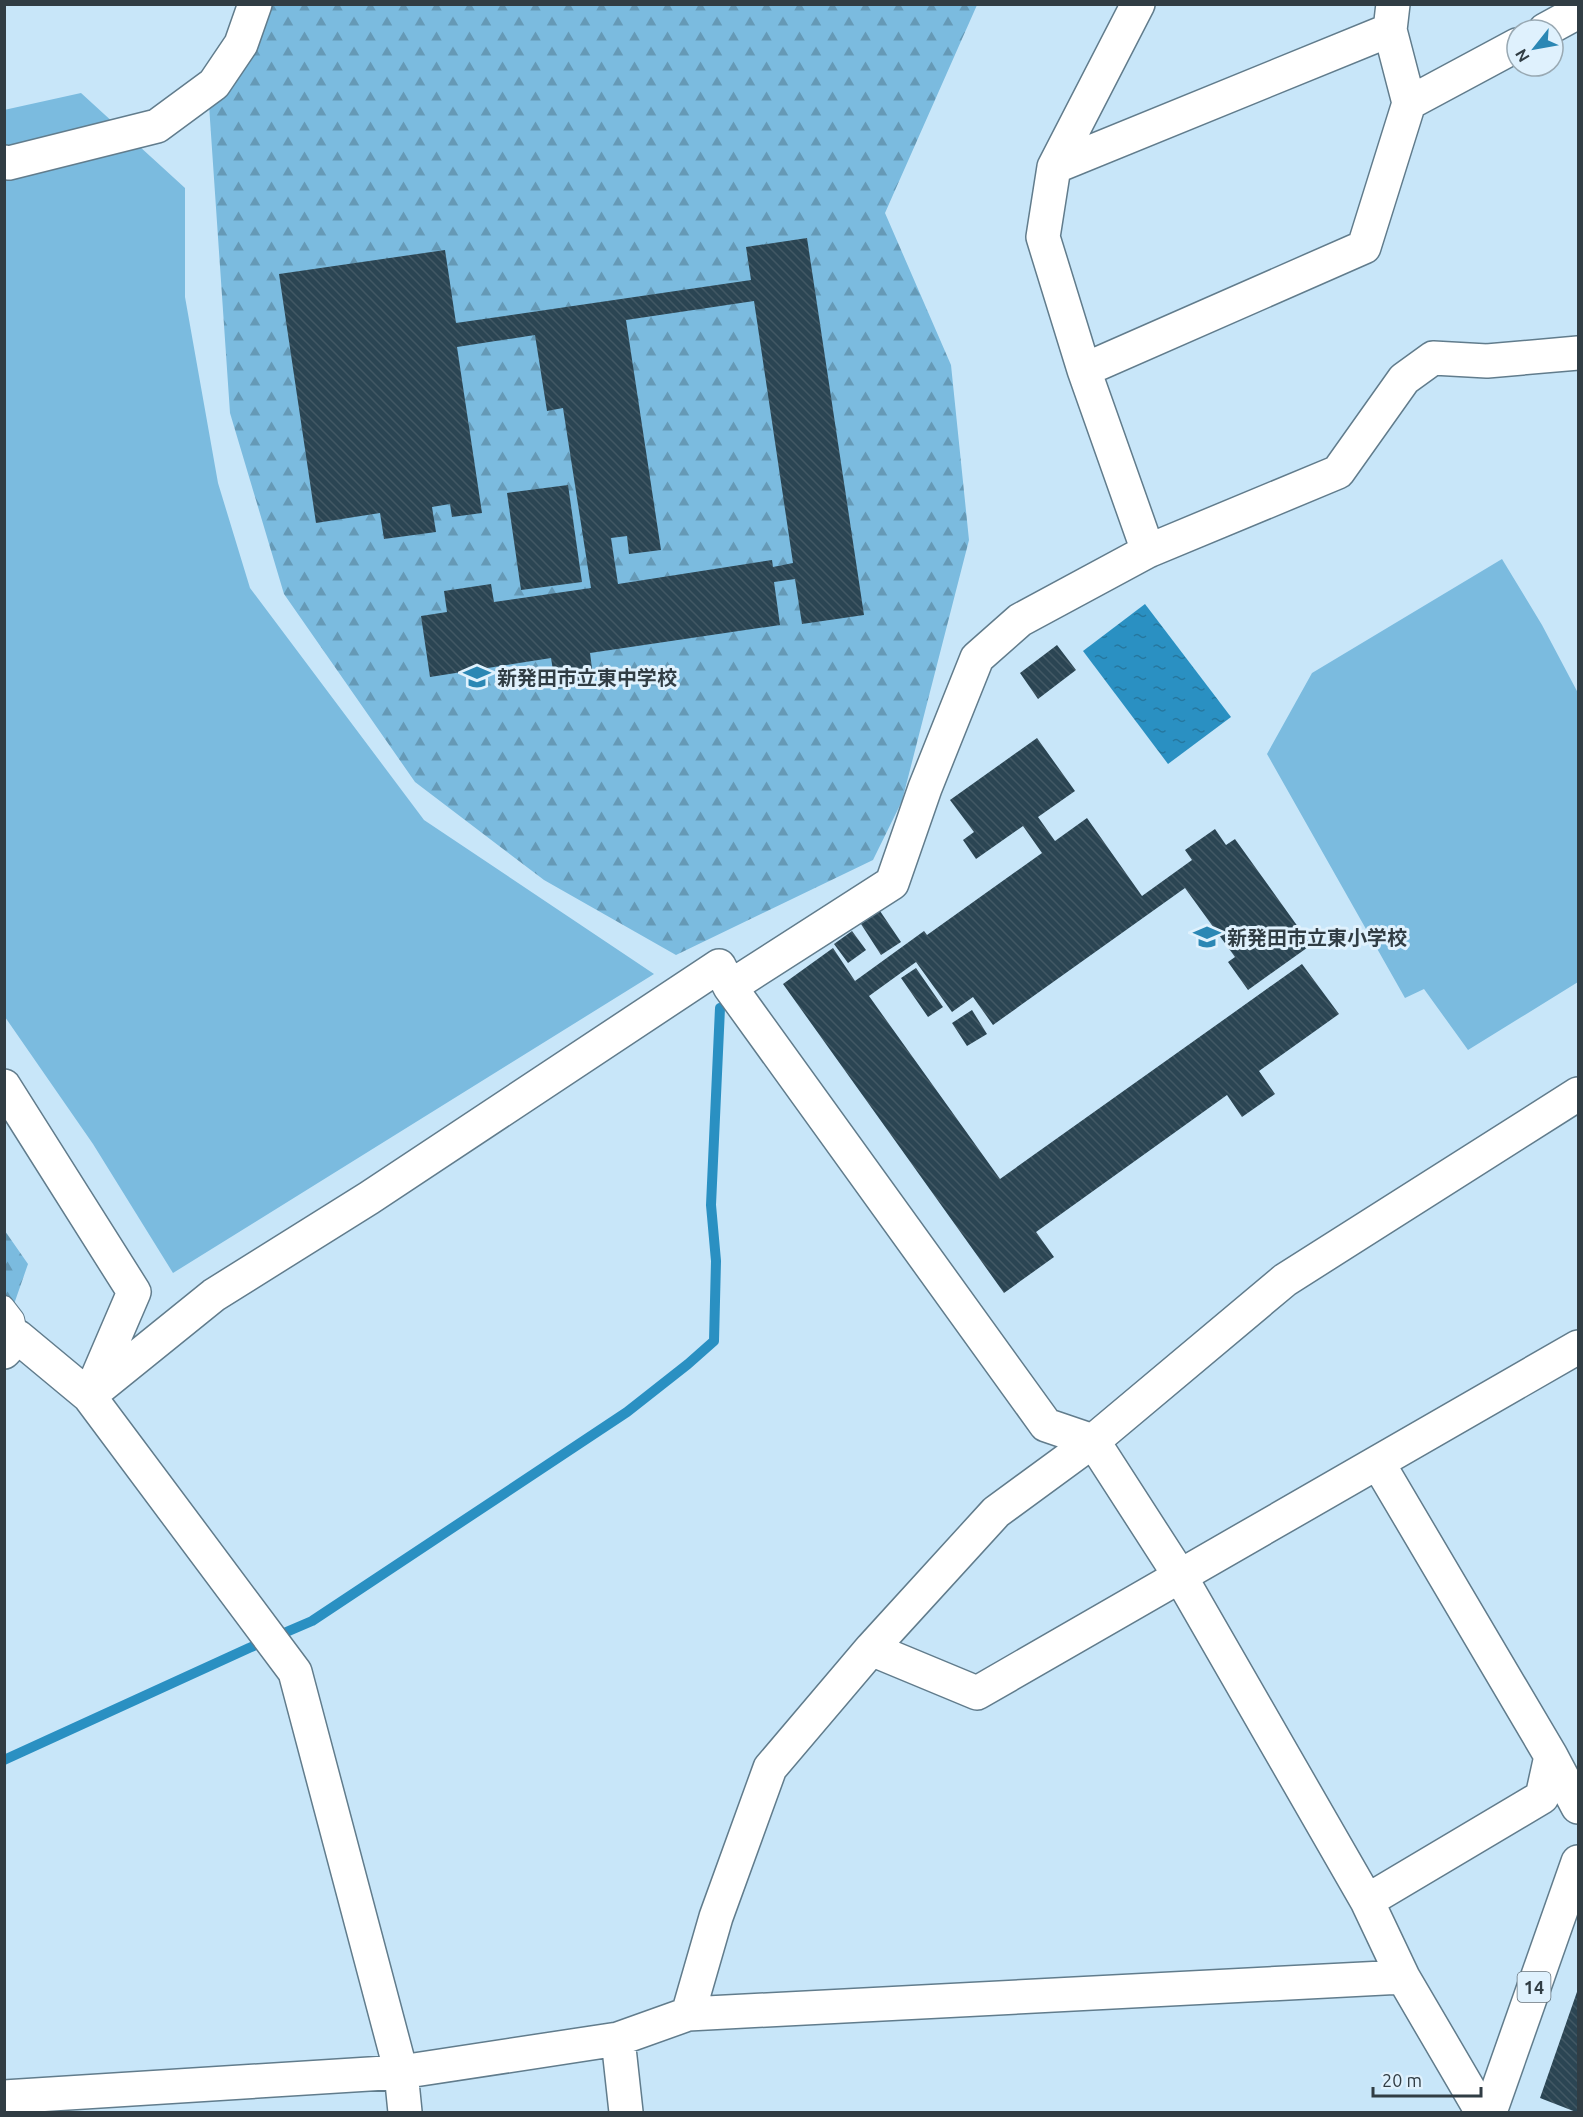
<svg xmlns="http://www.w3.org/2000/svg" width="1583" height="2117" font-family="Ubuntu,'Noto Sans JP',sans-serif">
  <defs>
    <pattern id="forest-firs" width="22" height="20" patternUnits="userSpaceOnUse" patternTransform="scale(1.5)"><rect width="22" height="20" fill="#7bbbdf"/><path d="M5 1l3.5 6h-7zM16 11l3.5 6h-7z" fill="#6599b6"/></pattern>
    <pattern id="water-ripples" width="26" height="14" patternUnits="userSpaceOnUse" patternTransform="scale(1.5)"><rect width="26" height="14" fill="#2a90c2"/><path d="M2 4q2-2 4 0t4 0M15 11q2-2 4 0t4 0" fill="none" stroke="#25779f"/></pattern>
    <pattern id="building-back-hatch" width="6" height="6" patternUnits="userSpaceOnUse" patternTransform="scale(1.5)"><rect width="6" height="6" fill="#2b4553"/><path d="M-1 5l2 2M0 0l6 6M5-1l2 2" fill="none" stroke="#425864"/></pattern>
  </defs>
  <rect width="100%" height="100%" fill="#c8e6f9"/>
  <!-- green -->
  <path fill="#7bbbdf" d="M81 93 185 188V297L218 483 250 588 424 820 654 974 173 1273 93 1144 5 1017 4 110Z
    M1502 559 1542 625 1578 693V982L1468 1050 1424 989 1405 998 1267 754 1312 673Z"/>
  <!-- forest -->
  <path fill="url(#forest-firs)" d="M246 5H977L885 213 951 365 969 540 902 801 873 860 676 955 544 880 415 782 284 594 230 413 209 105Z
    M5 1231 28 1264 5 1330Z"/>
  <!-- water -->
  <path fill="url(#water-ripples)" d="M1145 604 1231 717 1168 764 1083 651Z"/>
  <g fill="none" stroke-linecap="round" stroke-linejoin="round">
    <!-- stream -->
    <path stroke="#2a90c2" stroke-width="10" d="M4 1760 249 1648 312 1621 627 1412 688 1364 714 1341 716 1261 711 1205 720 1008"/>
  </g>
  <!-- building -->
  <path fill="url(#building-back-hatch)" fill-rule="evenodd" d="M807 238 864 615 802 624 795 579 774 582 780 625 590 653 594 684 556 689 551 658 430 677 421 616 447 612 444 591 491 584 494 602 591 588 563 408 547 411 535 335 457 347 482 513 452 517 450 504 432 507 436 532 384 539 380 513 316 523 279 274 445 250 456 323 751 280 746 247ZM754 301 793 563 773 567 772 560 618 584 611 538 627 536 629 554 661 550 626 320Z
    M568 485 582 582 521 590 507 493Z
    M1057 645 1076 670 1038 699 1020 673Z
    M1037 738 1075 791 1038 817 1055 841 1087 818 1142 896 1192 860 1185 850 1215 829 1226 845 1235 839 1311 945 1248 990 1228 962 1235 957 1185 888 993 1025 973 997 952 1012 916 962 869 996 1000 1179 1302 964 1339 1014 1259 1071 1275 1094 1242 1117 1227 1095 1036 1232 1054 1257 1004 1293 783 984 833 948 855 981 924 931 927 935 1042 853 1023 826 976 859 963 840 974 832 950 800Z
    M880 911 901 942 881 955 861 924Z
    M852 931 866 950 848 963 834 944Z
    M916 968 943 1007 928 1017 901 978Z
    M972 1010 987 1034 967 1046 952 1023Z
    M1578 1989V2112H1576L1540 2098Z"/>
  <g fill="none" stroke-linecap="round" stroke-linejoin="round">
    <defs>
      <path id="service" d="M4 1306 14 1319 18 1337"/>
      <path id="minor" d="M1138 4 1054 167 1043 237 1084 370 1148 551
        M1545 30 1578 12
        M1409 103 1517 45
        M4 162 9 163 157 126 214 84 241 44 255 4
        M1054 167 1390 30
        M1084 370 1364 247 1409 103 1390 30 1393 4
        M730 987 892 883 925 788 977 658 1020 620 1148 551 1338 472 1404 379 1433 358 1487 361 1578 353
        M4 1086 134 1292 91 1392
        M4 1352 18 1337 89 1396 295 1672 401 2072 405 2112
        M89 1396 214 1295 369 1198 719 966 730 987 1046 1425 1093 1441 1180 1576 1367 1901 1403 1977 1482 2112
        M871 1649 977 1693 1578 1347
        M1551 1756 1578 1807
        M1367 1901 1542 1797 1551 1756 1378 1463
        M688 2014 716 1917 770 1768 871 1649 996 1512 1093 1441 1285 1280 1578 1094
        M618 2039 626 2112
        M4 2097 401 2072 618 2039 688 2014 1403 1977"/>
      <path id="primary" d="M1490 2112 1578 1862"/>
    </defs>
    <!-- service casing -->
    <use href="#service" stroke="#617c8c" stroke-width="22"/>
    <!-- minor casing -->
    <use href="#minor" stroke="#617c8c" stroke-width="36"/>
    <!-- primary casing -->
    <use href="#primary" stroke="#617c8c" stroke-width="36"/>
    <!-- service -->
    <use href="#service" stroke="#fff" stroke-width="20"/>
    <!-- minor -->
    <use href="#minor" stroke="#fff" stroke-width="33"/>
    <!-- primary -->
    <use href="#primary" stroke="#fff" stroke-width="33"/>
  </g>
  <!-- icons -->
  <defs>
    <symbol id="school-bare" viewBox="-9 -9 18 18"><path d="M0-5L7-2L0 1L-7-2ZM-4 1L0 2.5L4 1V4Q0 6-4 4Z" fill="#2b87b4" stroke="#dff1fd" stroke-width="2.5" paint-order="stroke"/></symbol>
  </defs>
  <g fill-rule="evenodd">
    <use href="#school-bare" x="458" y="658" width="38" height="38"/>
    <use href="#school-bare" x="1188" y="918" width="38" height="38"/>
  </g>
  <g text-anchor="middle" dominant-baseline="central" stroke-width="6" stroke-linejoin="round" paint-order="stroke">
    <!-- shield labels -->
    <rect fill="#dff1fd" stroke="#65737c" stroke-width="1.5" x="1517.5" y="1972" width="33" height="30" rx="4.5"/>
    <g font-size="18" font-weight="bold" fill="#313d44">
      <text x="1534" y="1987">14</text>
    </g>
    <!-- poi labels -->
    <g font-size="20" font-weight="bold" fill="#313d44" stroke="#dff1fd" text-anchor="start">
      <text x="497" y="677">新発田市立東中学校</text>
      <text x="1227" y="937">新発田市立東小学校</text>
    </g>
  </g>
  <!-- border -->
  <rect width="1583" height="2117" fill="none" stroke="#313d44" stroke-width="12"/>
  <!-- north arrow -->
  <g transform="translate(1535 48) rotate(239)"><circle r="28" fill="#dff1fd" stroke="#99a9b3" stroke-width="1.5"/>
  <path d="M0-4.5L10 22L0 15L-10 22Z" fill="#2b87b4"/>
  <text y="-9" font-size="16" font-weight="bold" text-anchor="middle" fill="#313d44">N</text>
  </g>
  <!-- scale -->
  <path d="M1373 2087v9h108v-9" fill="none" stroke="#313d44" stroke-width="3"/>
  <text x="1382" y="2087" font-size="18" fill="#313d44" stroke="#dff1fd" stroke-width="4.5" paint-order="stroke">20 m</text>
</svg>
